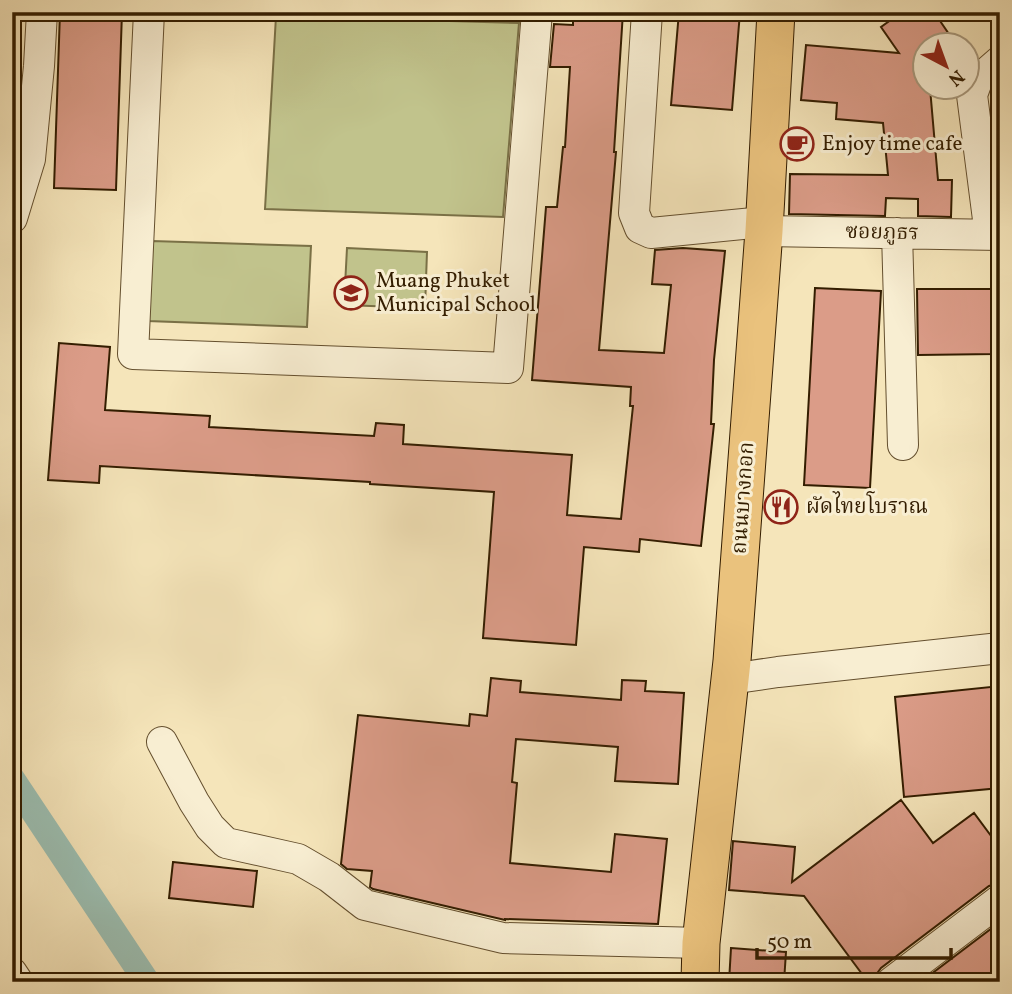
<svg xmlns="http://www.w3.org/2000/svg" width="1012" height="994" font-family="Vollkorn,'Noto Serif Thai',serif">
  <rect width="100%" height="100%" fill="#f5e5ba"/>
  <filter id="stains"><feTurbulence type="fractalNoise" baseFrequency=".00286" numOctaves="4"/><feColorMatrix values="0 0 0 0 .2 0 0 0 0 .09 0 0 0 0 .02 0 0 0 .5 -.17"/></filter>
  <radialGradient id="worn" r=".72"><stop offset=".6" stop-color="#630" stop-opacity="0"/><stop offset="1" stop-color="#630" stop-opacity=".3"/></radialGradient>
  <!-- green -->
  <path fill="#c1c38c" stroke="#7a7046" stroke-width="2" d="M276 16 519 23 503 217 265 209Z
    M152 241 311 246 307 327 148 321Z
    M347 248 427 252 425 308 344 305Z"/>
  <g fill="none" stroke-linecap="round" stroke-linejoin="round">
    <!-- canal -->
    <path stroke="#9cbfb2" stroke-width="26" d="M12 779 147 982"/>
  </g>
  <!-- building -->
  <path fill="#db9c88" stroke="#331d00" stroke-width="2" d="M60 12H122L116 190 54 188Z
    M573 12H623L614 152H616L599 350 664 353 671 285 652 284 655 250 683 248 725 251 714 360 711 424H714L701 546 640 539 639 552 584 547 576 645 483 638 494 492 370 484V482L100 466 99 483 48 480 59 343 110 347 105 410 210 416 209 427 374 436 376 423 404 425 403 444 572 455 567 515 621 519 633 406H630L631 387 532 380 546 207H557L563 147H565L570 67H550L554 24 573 25Z
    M679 12H740L732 110 671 105Z
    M902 12H934L957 46H925V88H930L938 180H952L951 217 918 216V199L886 198 885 216 789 214 790 174 888 175 883 123 836 119 837 103 801 100 806 45 899 53 881 27Z
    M815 288 881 291 870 488 804 485Z
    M917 289H995V354L918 355Z
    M491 678 521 681 520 692 621 700 622 680 646 681 645 691 684 693 678 784 615 781 618 747 516 739 512 782 517 783 510 863 611 872 615 834 667 839 658 924 505 919V920L373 889 370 887 372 871 347 869 341 864 358 715 469 726 470 714 487 716Z
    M1000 686V788L904 797 895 697Z
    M901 800 933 843 974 813 1000 848V883L989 886 881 968 876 975 875 982H868L804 896 729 890 733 841 795 847 792 882Z
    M173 862 257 871 253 907 169 898Z
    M1000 922V982H929L926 978Z
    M731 948 786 952 784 982H729Z"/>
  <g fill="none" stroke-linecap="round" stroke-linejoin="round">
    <defs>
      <path id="minor" d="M149 12 133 354 508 368 537 12
        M647 12 634 213 640 228 651 233 764 222
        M12 218 30 159 39 66 42 12
        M764 231 1000 235
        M897 233 903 445
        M990 235 972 95 977 81 1000 61
        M730 679 778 672 1000 648
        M162 742 194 802 210 827 226 843 298 859 329 877 365 905 503 938 701 943
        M12 973 18 982
        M892 982 1000 900"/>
      <path id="major" d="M700 982 701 943 732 661 764 231 776 12"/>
    </defs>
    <!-- minor casing -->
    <use href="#minor" stroke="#644f2e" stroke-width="32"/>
    <!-- major casing -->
    <use href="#major" stroke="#331d00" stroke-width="39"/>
    <!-- minor -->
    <use href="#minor" stroke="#f8eed2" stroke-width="30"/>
    <!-- major -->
    <use href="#major" stroke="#eac27d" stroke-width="37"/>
  </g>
  <!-- icons -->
  <defs>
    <symbol id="cafe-ring" viewBox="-11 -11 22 22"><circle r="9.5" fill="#f8eed2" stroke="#8f2418" stroke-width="1.5"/><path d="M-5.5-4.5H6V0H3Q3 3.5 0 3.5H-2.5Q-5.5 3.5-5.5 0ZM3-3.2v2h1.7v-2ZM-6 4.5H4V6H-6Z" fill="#8f2418"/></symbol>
    <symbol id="school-ring" viewBox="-11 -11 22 22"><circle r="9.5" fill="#f8eed2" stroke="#8f2418" stroke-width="1.5"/><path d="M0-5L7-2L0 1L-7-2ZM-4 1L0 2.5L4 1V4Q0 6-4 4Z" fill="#8f2418"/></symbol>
    <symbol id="restaurant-ring" viewBox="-11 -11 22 22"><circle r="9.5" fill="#f8eed2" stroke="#8f2418" stroke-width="1.5"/><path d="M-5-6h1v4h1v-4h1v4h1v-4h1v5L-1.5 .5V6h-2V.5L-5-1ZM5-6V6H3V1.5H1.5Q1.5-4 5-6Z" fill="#8f2418"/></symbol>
  </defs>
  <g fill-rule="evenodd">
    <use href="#cafe-ring" x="778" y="125" width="38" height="38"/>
    <use href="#school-ring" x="332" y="274" width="38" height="38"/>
    <use href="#restaurant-ring" x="762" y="488" width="38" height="38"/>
  </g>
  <g text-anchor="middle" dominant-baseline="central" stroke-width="6" stroke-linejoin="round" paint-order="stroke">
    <!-- poi labels -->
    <g font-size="21" fill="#331d00" stroke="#f8eed2" text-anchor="start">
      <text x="822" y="144">Enjoy time cafe</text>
      <text x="376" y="281">Muang Phuket<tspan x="376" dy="24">Municipal School</tspan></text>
      <text x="806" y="507">ผัดไทยโบราณ</text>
    </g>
    <!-- street labels -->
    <g font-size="21" fill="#331d00" stroke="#f8eed2">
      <text transform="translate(882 233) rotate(1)">ซอยภูธร</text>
      <text transform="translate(744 498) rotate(-86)">ถนนบางกอก</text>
    </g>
  </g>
  <!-- margin -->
  <rect width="1012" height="994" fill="none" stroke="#f5e5ba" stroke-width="42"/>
  <rect x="14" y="14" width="984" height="966" fill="none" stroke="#331d00" stroke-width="3.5"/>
  <rect x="21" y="21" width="970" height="952" fill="none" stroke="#331d00" stroke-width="2"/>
  <!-- north arrow -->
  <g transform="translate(946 66) rotate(139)"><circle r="33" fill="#f8eed2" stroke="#a99a7e" stroke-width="2"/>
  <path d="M0-5L12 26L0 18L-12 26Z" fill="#8f2418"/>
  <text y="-10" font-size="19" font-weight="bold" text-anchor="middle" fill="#331d00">N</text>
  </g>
  <!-- scale -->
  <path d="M757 948v10h194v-10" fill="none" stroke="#331d00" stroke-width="3.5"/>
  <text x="767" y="948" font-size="21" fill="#331d00" stroke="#f8eed2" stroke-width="5" paint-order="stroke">50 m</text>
  <rect width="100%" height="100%" filter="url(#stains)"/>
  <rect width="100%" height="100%" fill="url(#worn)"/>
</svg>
